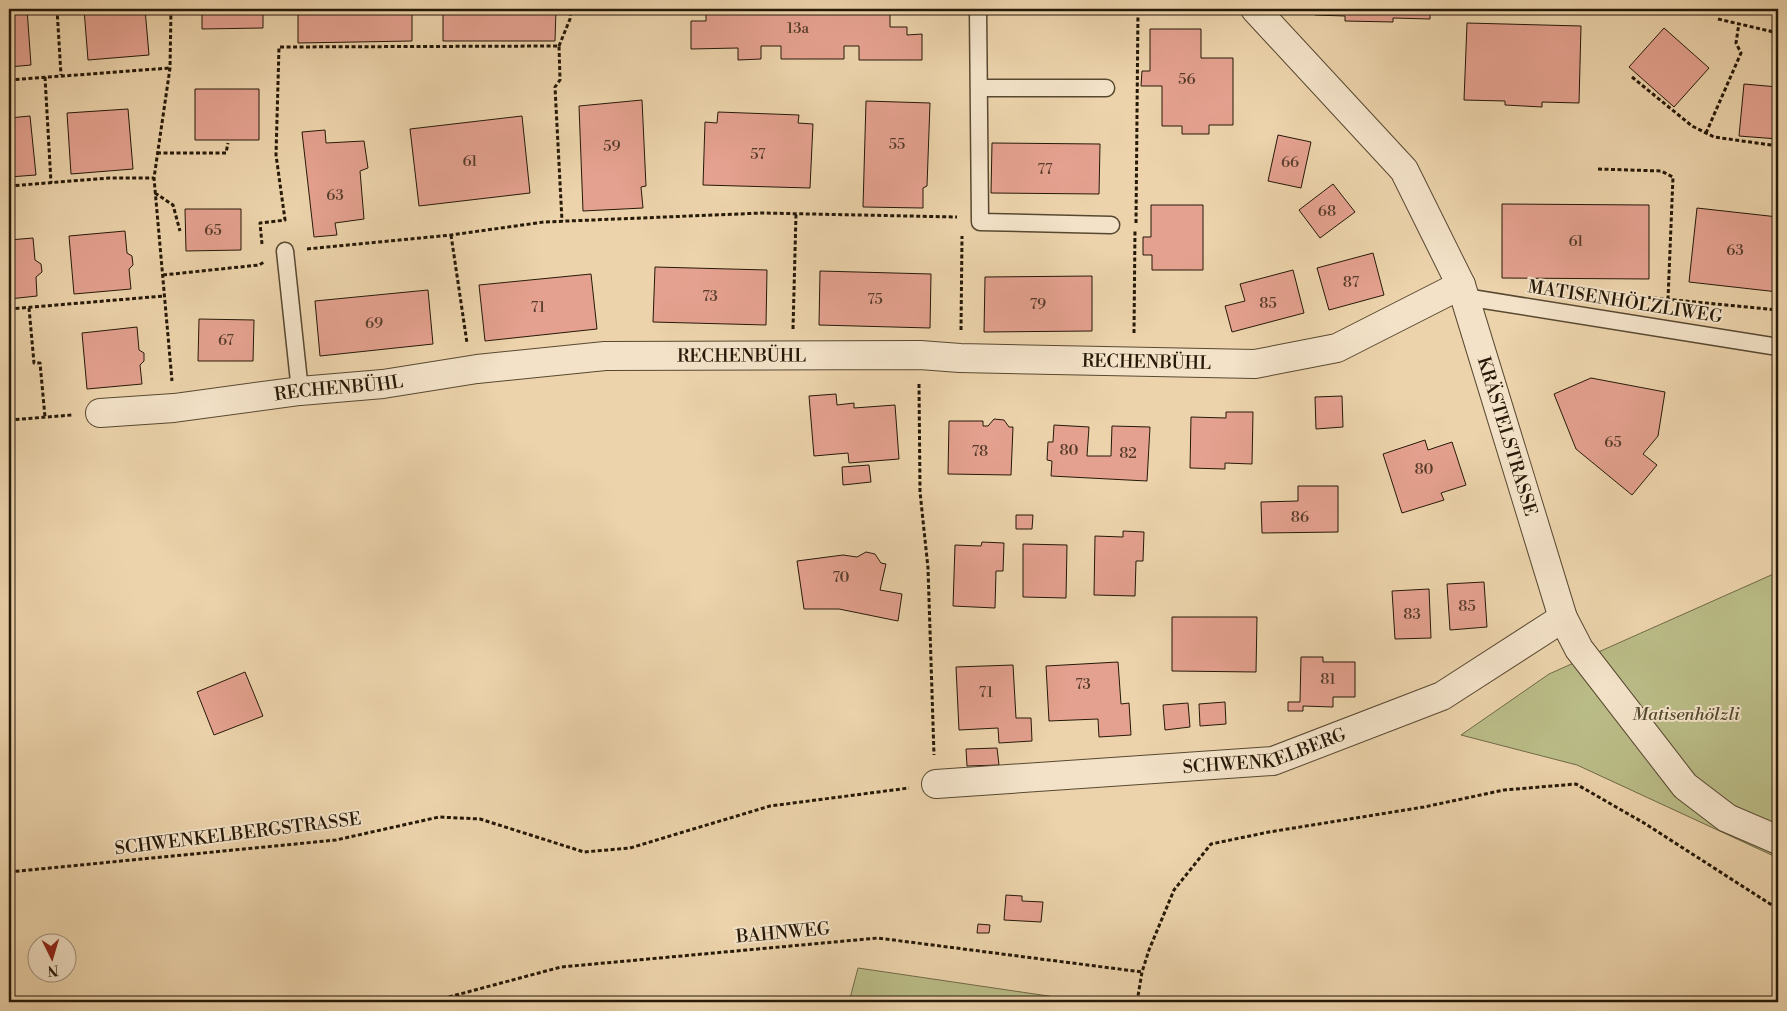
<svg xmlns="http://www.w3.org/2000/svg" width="1787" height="1011" font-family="'Libre Bodoni',serif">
  <rect width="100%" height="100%" fill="#ecd3ab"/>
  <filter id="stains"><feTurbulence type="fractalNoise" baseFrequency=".004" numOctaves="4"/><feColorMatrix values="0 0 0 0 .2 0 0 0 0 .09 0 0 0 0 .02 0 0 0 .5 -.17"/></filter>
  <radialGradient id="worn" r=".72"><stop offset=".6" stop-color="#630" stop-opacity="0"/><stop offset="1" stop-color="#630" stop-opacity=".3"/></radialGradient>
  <!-- green -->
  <path fill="#babc87" stroke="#706a48" d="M1778 572V858L1577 765 1461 735 1549 674Z
    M858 968 1089 1002H849Z"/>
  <!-- building -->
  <path fill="#e4a18f" stroke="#261908" d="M9 9H27L31 65 9 67Z
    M84 9H145L149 55 88 60Z
    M202 9H263V28L202 29Z
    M298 9H412V41L298 43Z
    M443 9H556L555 41H443Z
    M706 9H890V27H907V35L922 34V60H859V46H844V59H781V46H761V59L738 60V48L691 49V21H706Z
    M1316 9H1430V19L1393 18V22L1345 21V16L1315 15Z
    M1467 23 1581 26 1579 103 1542 102V107L1505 105V101L1464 100Z
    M1664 28 1709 68 1674 107 1629 67Z
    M1150 29H1201V58H1233V125H1209V134H1182V126H1162V86H1141L1142 71H1150Z
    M1744 84 1778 87V139L1739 136Z
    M195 89H259V140H195Z
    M642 100 646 186 641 187 643 208 583 211 579 106Z
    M866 101 930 103 927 186 923 188V208L863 207Z
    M128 109 133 169 71 174 67 113Z
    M718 112 799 115 798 123 813 124 810 188 703 185 705 122 717 123Z
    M30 116 36 175 9 177V118Z
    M522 116 530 193 419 206 410 129Z
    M325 130 326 143 364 141 368 168 360 171 364 219 335 223 337 235 314 237 302 132Z
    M1278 135 1311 142 1301 188 1268 181Z
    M992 143 1100 144 1099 194 991 193Z
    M1333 184 1355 212 1320 238 1299 210Z
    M1502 204 1649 205V279L1502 278Z
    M1151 205H1203V270H1152V255H1143V237H1151Z
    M1697 208 1778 217V292L1689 282Z
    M185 209H241V250L186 251Z
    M125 231 127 253 132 256 133 265 129 269 131 289 74 294 69 236Z
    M33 238 35 260 41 264 42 272 36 277 37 296 9 299V240Z
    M1373 253 1384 295 1329 310 1317 268Z
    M655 267 767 270 766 325 653 322Z
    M1293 270 1304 313 1232 332 1225 306 1245 301 1240 284Z
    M820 271 931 274 930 328 819 325Z
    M591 274 597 329 485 341 479 285Z
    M1092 276V331L984 332 985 277Z
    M428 290 433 344 320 356 315 301Z
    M199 319 254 320 253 361H198Z
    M137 327 139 350 144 353V361L140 365 142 384 87 389 82 333Z
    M1591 378 1665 392 1658 436 1643 454 1657 465 1632 495 1576 449 1554 394Z
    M836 394 837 405 854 403V408L895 405 899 459 849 463 848 453 814 456 809 396Z
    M1342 396 1343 427 1316 429 1315 397Z
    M1226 412H1253L1252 464 1225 463V469L1190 468 1191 417 1226 418Z
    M994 419 1004 420 1009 427H1013L1011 475 948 474 949 421H983V426H988Z
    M1054 425 1089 427 1087 456H1111L1112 426 1150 427 1147 481 1051 476 1052 461 1047 460 1048 442H1053Z
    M1425 440 1428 450 1452 442 1466 485 1441 493 1444 500 1402 513 1383 454Z
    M869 465 871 482 843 485 842 467Z
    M1298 486H1338V532L1262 533 1261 502 1298 501Z
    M1016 515H1033L1032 529H1016Z
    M1123 531 1144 532 1143 561H1136L1135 596 1094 595 1095 536 1123 537Z
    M982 542 1004 543 1003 571H996L995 608 953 606 955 545 981 546Z
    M1023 544 1067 545 1066 598 1023 597Z
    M866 552 875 554 881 563 886 564 880 590 902 594 898 621 839 609H804L797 561 843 555 857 557Z
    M1484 582 1487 627 1450 630 1447 584Z
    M1429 589 1431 638 1395 639 1392 591Z
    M1172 617H1257L1256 672 1172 671Z
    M1301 657H1323V662H1355V697H1333V707L1303 706V711H1288V702H1300Z
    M1118 662 1121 704 1129 703 1131 735 1099 737 1098 719 1049 721 1046 666Z
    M1013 665 1016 718H1031L1032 741 999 743 998 728 959 730 956 667Z
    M245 672 263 716 214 735 197 692Z
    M1225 702 1226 724 1200 726 1199 704Z
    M1188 703 1190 727 1165 730 1163 705Z
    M997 748 999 765 967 766 966 749Z
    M1006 895 1022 896V901L1043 902 1041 922 1004 920Z
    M978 924 990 925 989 933H977Z"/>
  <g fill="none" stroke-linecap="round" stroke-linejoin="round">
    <defs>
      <path id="service" d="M978 9 980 222 1111 225
        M979 88H1106
        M285 251 300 391
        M1465 297 1778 347"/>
      <g id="minor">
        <path id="s1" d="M1255 9 1404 170 1461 285 1563 618 1579 649 1685 786 1727 818 1778 840"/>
        <path id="s2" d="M100 413 174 408 300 391 383 384 477 369 605 356 920 355 960 358 1255 364 1337 348 1461 285"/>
        <path id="s3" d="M936 784 1273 761 1442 696 1563 618"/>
      </g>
    </defs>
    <!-- service casing -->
    <use href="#service" stroke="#584831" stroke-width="19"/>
    <!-- minor casing -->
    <use href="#minor" stroke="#584831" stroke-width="30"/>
    <!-- path -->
    <path stroke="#261908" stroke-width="3" stroke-dasharray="4 2.5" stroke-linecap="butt" d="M57 9 61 75
      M171 9 170 68 154 178 172 381
      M1718 19 1778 33
      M559 46 570 19 571 9
      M45 77 51 183
      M1632 77 1692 126 1714 137 1778 146
      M9 80 170 68
      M1706 133 1741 53 1736 43 1739 23
      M157 153H226L228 143
      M1598 169 1661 171 1673 177 1668 299
      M9 186 109 178H154
      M155 193 173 205 180 231
      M1136 223 1138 9
      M451 235 467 343
      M262 244 260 223 285 220 276 155 279 47 559 46 560 80 555 87 562 221
      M307 249 451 235 544 222 762 213 957 217
      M163 275 259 265 264 262
      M1582 291 1778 310
      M29 308 34 363H40L45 417
      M9 309 164 296
      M793 329 796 214
      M961 330 962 236
      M1134 333 1135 229
      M919 384 920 492 928 568 934 755
      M9 420 72 415
      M9 872 336 840 439 817 480 819 584 852 630 848 770 806 909 788
      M430 1002 561 967 878 938 1142 972
      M1137 1002 1142 972 1149 950 1174 890 1211 844 1269 832 1424 807 1504 790 1576 784 1644 823 1778 909"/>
    <!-- service -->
    <use href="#service" stroke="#f3e2c8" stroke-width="16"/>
    <!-- minor -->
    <use href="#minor" stroke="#f3e2c8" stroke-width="28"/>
  </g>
  <g text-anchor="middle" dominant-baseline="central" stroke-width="4" stroke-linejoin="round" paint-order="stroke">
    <!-- number labels -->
    <g font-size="15" fill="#563b2a">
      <text x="798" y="28">13a</text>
      <text x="1187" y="79">56</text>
      <text x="897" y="144">55</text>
      <text x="612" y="146">59</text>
      <text x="758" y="154">57</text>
      <text x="470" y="161">61</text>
      <text x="1290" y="162">66</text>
      <text x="1045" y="169">77</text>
      <text x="335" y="195">63</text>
      <text x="1327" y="211">68</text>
      <text x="213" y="230">65</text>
      <text x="1576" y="241">61</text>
      <text x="1735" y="250">63</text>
      <text x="1351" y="282">87</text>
      <text x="710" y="296">73</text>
      <text x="875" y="299">75</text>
      <text x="1268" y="303">85</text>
      <text x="1038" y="304">79</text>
      <text x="538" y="307">71</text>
      <text x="374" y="323">69</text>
      <text x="226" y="340">67</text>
      <text x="1613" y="442">65</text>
      <text x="1069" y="450">80</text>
      <text x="980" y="451">78</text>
      <text x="1128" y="453">82</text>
      <text x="1424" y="469">80</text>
      <text x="1300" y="517">86</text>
      <text x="841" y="577">70</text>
      <text x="1467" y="606">85</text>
      <text x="1412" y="614">83</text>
      <text x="1328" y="679">81</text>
      <text x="1083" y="684">73</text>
      <text x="986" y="692">71</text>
    </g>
    <!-- street labels -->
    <g font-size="18" fill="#261908" stroke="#f3e2c8">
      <text transform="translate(1625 302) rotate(9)">MATISENHÖLZLIWEG</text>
      <text stroke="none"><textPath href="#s2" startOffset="645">RECHENBÜHL</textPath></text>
      <text stroke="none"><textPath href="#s2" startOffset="1050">RECHENBÜHL</textPath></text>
      <text stroke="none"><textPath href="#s2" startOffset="240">RECHENBÜHL</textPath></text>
      <text stroke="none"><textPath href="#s1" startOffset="506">KRÄSTELSTRASSE</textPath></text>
      <text stroke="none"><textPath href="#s3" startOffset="331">SCHWENKELBERG</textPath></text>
      <text transform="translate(238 834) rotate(-7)">SCHWENKELBERGSTRASSE</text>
      <text transform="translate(783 933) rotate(-5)">BAHNWEG</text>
    </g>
    <!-- park labels -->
    <g font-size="18" font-style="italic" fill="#524a2e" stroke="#f3e2c8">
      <text x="1686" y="714">Matisenhölzli</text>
    </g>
  </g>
  <!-- margin -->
  <rect width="1787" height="1011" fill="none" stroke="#ecd3ab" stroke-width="30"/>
  <rect x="10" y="10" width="1767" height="991" fill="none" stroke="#261908" stroke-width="2.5"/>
  <rect x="15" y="15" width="1757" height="981" fill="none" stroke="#261908"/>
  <!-- north arrow -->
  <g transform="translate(52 958) rotate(175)"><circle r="24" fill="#f3e2c8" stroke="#a1927b"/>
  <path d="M0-4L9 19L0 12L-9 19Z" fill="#8f2418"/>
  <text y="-8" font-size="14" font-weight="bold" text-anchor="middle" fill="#261908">N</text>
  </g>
  <rect width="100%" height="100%" filter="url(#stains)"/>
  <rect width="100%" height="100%" fill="url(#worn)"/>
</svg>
